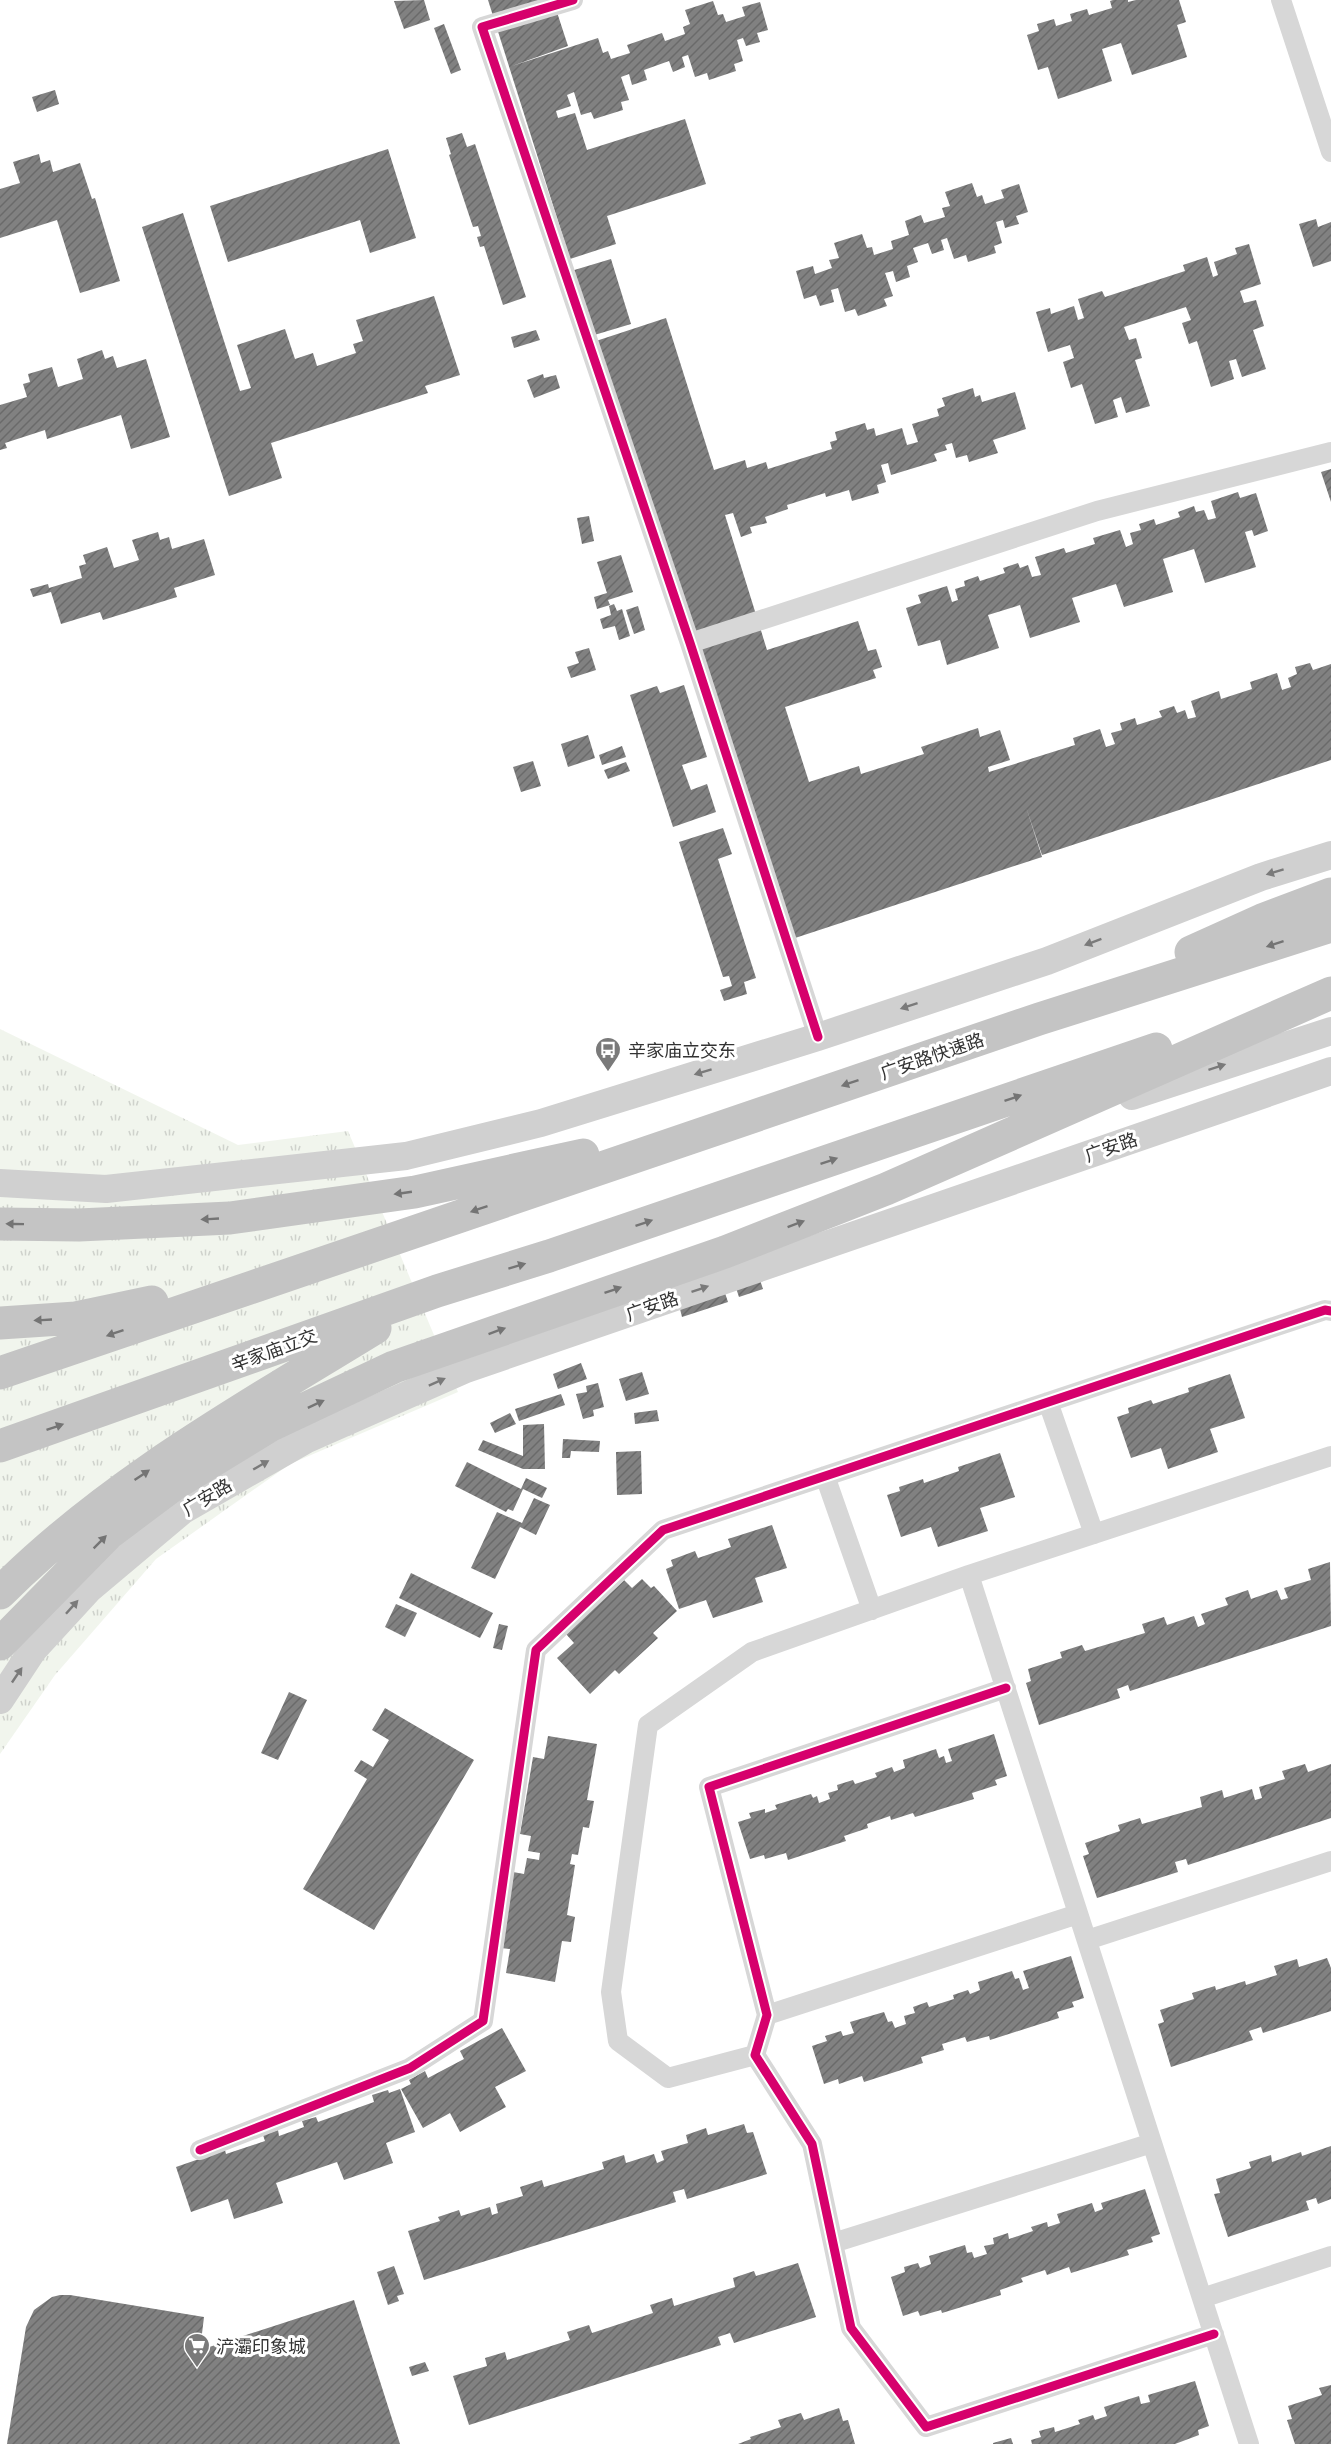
<svg xmlns="http://www.w3.org/2000/svg" width="1331" height="2444" font-family="Poppins,'Noto Sans SC',sans-serif">
  <defs>
    <pattern id="grass-tufts" width="24" height="20" patternUnits="userSpaceOnUse" patternTransform="scale(1.5)"><rect width="24" height="20" fill="#f1f5ed"/><path d="M3 7l-1-3M5 7V3M7 7l1-3M15 17l-1-3M17 17v-4M19 17l1-3" fill="none" stroke="#cfd2cc"/></pattern>
    <pattern id="building-hatch" width="6" height="6" patternUnits="userSpaceOnUse" patternTransform="scale(1.5)"><rect width="6" height="6" fill="#818181"/><path d="M-1 1l2-2M0 6l6-6M5 7l2-2" fill="none" stroke="#6a6a6a"/></pattern>
  </defs>
  <rect width="100%" height="100%" fill="#fff"/>
  <!-- grass -->
  <path fill="url(#grass-tufts)" d="M0 1029 238 1145 348 1131 458 1392 290 1464 156 1559 55 1675 0 1754Z"/>
  <!-- building -->
  <path fill="url(#building-hatch)" d="M424 0 430 20 404 29 394 1Z
    M488 0H553L568 46 512 66 598 38 603 53 608 51 611 59 630 53 627 45 662 33 665 41 685 34 683 27 690 24 685 10 713 1 718 15 723 14 726 22 745 16 742 7 760 2 768 30 757 33 760 42 746 46 743 38 737 40 743 61 734 64 736 71 709 80 707 73 695 77 688 55 682 57 685 67 673 72 669 61 644 70 647 80 632 85 629 74 621 77 629 100 621 102 623 110 594 119 591 112 581 115 574 92 567 95 571 106 556 111 558 118 575 113 587 150 685 119 706 184 607 216 616 244 570 259Z
    M1113 0H1128V2L1136 0H1179L1186 22 1177 25 1187 57 1132 75 1121 43 1102 49 1112 81 1058 99 1048 67 1038 70 1027 35 1039 31 1037 24 1054 19 1056 26 1072 21 1070 14 1087 9 1089 15 1112 8 1110 1Z
    M444 24 461 70 451 74 434 28Z
    M55 90 59 104 37 112 32 97Z
    M462 133 467 147 475 144 526 297 503 305 484 246 480 247 477 237 481 236 478 226 473 227 449 155 451 154 446 138Z
    M388 149 416 238 370 253 360 220 228 262 210 206Z
    M39 154 41 163 50 160 53 172 80 163 92 199 95 198 120 281 80 293 57 220 0 238V189L20 183 13 162Z
    M972 183 977 197 982 195 985 204 1004 198 1001 190 1019 184 1028 212 1016 216 1019 224 1005 228 1003 220 996 222 1002 243 994 246 996 253 968 262 966 255 954 259 947 238 941 240 944 250 932 254 928 243 913 248 918 262 907 266 910 277 896 282 893 271 885 273 893 296 884 299 887 306 858 316 855 309 845 312 838 288 831 290 834 302 820 306 816 295 804 299 796 271 813 266 815 274 832 268 829 260 839 258 834 243 862 234 867 248 872 247 874 255 893 249 891 241 909 235 905 221 921 215 924 223 945 217 942 208 950 206 945 192Z
    M183 213 240 391 251 388 237 345 285 329 295 359 313 353 317 366 356 353 353 344 363 341 356 320 434 296 460 375 425 386 428 393 271 443 282 478 229 496 142 227Z
    M1316 219 1318 227 1331 222V261L1313 267 1299 224Z
    M1249 244 1261 284 1240 291 1244 303 1256 300 1264 326 1253 330 1266 369 1242 377 1236 359 1229 361 1234 379 1211 387 1197 341 1189 344 1182 323 1191 320 1186 307 1124 327 1129 340 1136 338 1142 358 1135 360 1150 406 1126 413 1121 397 1113 400 1118 417 1095 424 1082 384 1071 388 1063 362 1074 358 1070 345 1048 352 1036 312 1050 308 1051 314 1074 306 1078 320 1084 318 1078 299 1102 291 1105 297 1185 271 1183 265 1207 257 1213 277 1218 275 1214 262 1237 254 1235 248Z
    M611 259 631 324 591 336 571 271Z
    M666 318 714 470 745 460 747 468 766 462 768 469 832 449 830 442 837 440 835 432 865 423 867 430 874 428 876 436 902 428 907 445 918 442 912 424 939 416 937 409 945 406 942 398 973 388 975 397 980 395 982 402 1015 392 1026 429 993 440 998 453 969 462 967 455 956 458 952 443 945 445 947 450 934 454 937 461 891 475 888 463 881 465 886 482 877 485 879 493 852 501 849 490 826 497 825 493 787 505 788 509 765 517 767 523 750 527 752 533 741 537 733 513 725 515 767 650 858 621 868 651 876 649 882 667 873 670 876 678 785 707 809 782 859 766 861 774 924 754 921 747 978 728 980 737 1000 730 1010 760 988 767 989 772 1075 745 1073 738 1100 729 1106 747 1115 744 1111 733 1122 730 1120 723 1135 718 1137 725 1162 717 1159 711 1174 706 1177 713 1185 710 1188 719 1196 717 1191 701 1219 691 1221 699 1252 689 1250 682 1277 673 1282 690 1291 687 1288 678 1297 674 1295 667 1310 663 1313 670 1331 664V760L1042 855 1026 807 1042 857 792 939 596 341Z
    M536 330 540 340 514 348 511 337Z
    M102 350 105 359 113 356 117 368 146 359 170 437 131 449 121 415 47 439 45 430 5 443 7 448 0 450V405L27 397 23 384 30 382 28 374 52 367 58 387 83 379 77 359Z
    M543 374 544 378 556 375 560 388 534 398 527 380Z
    M1331 469V502L1321 472Z
    M1238 492 1240 498 1256 493 1268 531 1254 536 1252 530 1245 532 1256 567 1205 583 1194 549 1163 559 1173 592 1124 607 1116 584 1072 598 1080 622 1030 638 1020 605 988 615 999 648 947 665 940 640 918 646 906 608 921 603 918 595 947 586 952 602 958 600 955 589 965 586 964 581 978 576 980 581 1005 573 1003 568 1018 563 1020 568 1028 565 1032 577 1041 575 1035 557 1064 548 1066 553 1095 544 1093 538 1120 530 1126 547 1133 544 1130 533 1141 530 1139 524 1154 519 1156 525 1180 517 1178 512 1194 506 1196 512 1204 510 1208 520 1216 518 1211 501Z
    M589 516 594 541 582 544 577 518Z
    M158 532 160 540 169 537 172 549 204 539 215 575 174 588 177 597 103 620 100 612 61 624 51 592 33 597 30 589 48 584 49 588 82 578 79 566 86 564 83 555 107 547 114 568 139 560 132 540Z
    M621 555 633 592 608 600 610 605 597 609 594 597 607 593 597 562Z
    M614 604 617 611 622 609 630 636 619 640 615 626 603 629 600 619 611 615 609 606Z
    M638 606 645 630 634 634 626 610Z
    M589 648 596 670 571 678 567 667 579 663 575 652Z
    M684 685 707 757 682 765 691 790 707 784 716 812 673 827 630 695 657 686 660 693Z
    M588 735 595 758 568 767 561 744Z
    M622 746 626 757 602 765 599 755Z
    M533 761 541 786 521 792 513 767Z
    M626 762 630 771 608 779 604 770Z
    M723 828 732 854 718 859 756 978 744 982 747 994 724 1001 720 990 732 986 729 976 723 977 679 842Z
    M759 1277 763 1289 739 1297 735 1285Z
    M724 1290 728 1302 682 1317 679 1305Z
    M581 1363 587 1379 558 1389 553 1374Z
    M642 1372 649 1394 626 1401 619 1379Z
    M1230 1374 1245 1418 1210 1429 1218 1452 1168 1469 1161 1448 1131 1458 1117 1417 1129 1413 1128 1408 1151 1400 1153 1404 1189 1392 1188 1388Z
    M598 1383 604 1407 593 1410 594 1416 583 1419 576 1394 587 1392 586 1386Z
    M561 1394 565 1405 519 1421 515 1409Z
    M657 1410 659 1421 635 1424 634 1413Z
    M510 1413 516 1424 495 1433 490 1423Z
    M544 1424 545 1469H523L478 1450 483 1440 523 1456V1425Z
    M563 1439 600 1441 599 1452 571 1451 570 1458H562Z
    M641 1451 642 1494 617 1495 616 1452Z
    M1000 1453 1015 1497 980 1508 988 1531 938 1547 931 1527 901 1537 887 1495 900 1491 899 1487 923 1479 924 1483 959 1471 958 1467Z
    M467 1462 521 1489 526 1478 547 1488 542 1498 523 1489 513 1511 508 1509 506 1512 455 1486Z
    M534 1498 550 1505 536 1535 520 1527 495 1579 471 1568 497 1512 522 1523Z
    M772 1525 787 1568 755 1578 763 1602 713 1618 706 1600 679 1609 666 1569 673 1566 671 1560 695 1551 698 1558 731 1547 728 1539Z
    M1330 1562 1331 1626 1130 1691 1128 1685 1117 1689 1120 1698 1039 1725 1026 1683 1031 1681 1028 1669 1062 1658 1060 1652 1082 1645 1085 1651 1145 1633 1142 1624 1164 1617 1167 1625 1194 1616 1198 1627 1205 1624 1201 1614 1228 1605 1225 1598 1248 1590 1251 1599 1277 1590 1281 1600 1288 1598 1284 1588 1311 1580 1308 1569Z
    M411 1573 493 1613 480 1638 399 1598Z
    M642 1579 651 1588 654 1586 677 1611 653 1633 658 1638 619 1674 615 1670 590 1694 557 1658 574 1643 566 1634 624 1580 632 1588Z
    M396 1604 417 1613 405 1637 385 1627Z
    M499 1624 508 1626 502 1650 493 1648Z
    M289 1692 307 1700 278 1760 261 1753Z
    M385 1708 474 1760 374 1930 303 1889 367 1779 354 1771 361 1760 373 1767 389 1740 372 1730Z
    M994 1734 1007 1776 995 1780 997 1785 972 1793 974 1799 915 1817 913 1813 891 1820 890 1816 867 1824 868 1828 844 1836 846 1841 788 1860 786 1853 765 1859 764 1855 750 1859 738 1822 751 1818 749 1813 765 1809V1813L777 1809 775 1805 811 1794 813 1798 817 1796 819 1803 830 1799 828 1793 838 1790 837 1785 853 1780 855 1784 877 1777 875 1773 892 1767 894 1772 905 1768 903 1760 936 1749 939 1758 944 1756 946 1763 952 1761 948 1749Z
    M548 1736 597 1744 587 1800 594 1801 589 1828 583 1827 578 1855 572 1854 570 1864 575 1865 567 1915 575 1917 571 1942 562 1941 555 1982 506 1973 510 1949 500 1948 513 1872 524 1874 527 1858 539 1860 540 1853 528 1851 531 1836 520 1834 533 1757 544 1759Z
    M1305 1764 1308 1772 1331 1764V1818L1188 1865 1186 1859 1175 1862 1178 1872 1097 1898 1083 1856 1089 1854 1085 1843 1120 1831 1118 1825 1140 1818 1142 1824 1202 1807 1200 1797 1222 1790 1224 1798 1252 1789 1255 1800 1262 1798 1259 1787 1285 1779 1282 1771Z
    M1071 1956 1084 1998 1072 2002 1074 2007 1057 2012 1059 2018 990 2040 989 2036 967 2042 965 2037 942 2044 944 2050 921 2057 923 2063 864 2082 862 2076 839 2084 838 2079 824 2084 812 2046 827 2041 825 2036 841 2031 843 2036 854 2033 850 2022 884 2012 888 2022 892 2021 895 2028 906 2024 904 2016 915 2013 913 2007 927 2002 929 2007 954 1999 953 1995 968 1990 970 1994 980 1990 978 1982 1012 1971 1015 1979 1019 1978 1023 1990 1029 1988 1023 1971Z
    M1327 1958 1331 1968V2011L1263 2033 1261 2027 1249 2031 1253 2040 1171 2067 1158 2024 1164 2022 1160 2010 1194 1999 1192 1993 1215 1986 1216 1990 1245 1981 1246 1985 1277 1975 1274 1966 1297 1959 1299 1967Z
    M502 2028 526 2071 495 2087 506 2107 460 2132 450 2113 423 2128 401 2089 411 2084 409 2080 425 2071 428 2078 464 2059 460 2051Z
    M400 2089 415 2132 386 2143 393 2163 344 2180 337 2162 276 2183 283 2203 234 2219 228 2199 191 2212 176 2167 225 2150 226 2154 265 2141 263 2135 278 2130 279 2136 304 2127 302 2121 316 2117 318 2122 374 2102 372 2095 388 2090 389 2093Z
    M744 2124 747 2133 753 2132 767 2174 687 2199 684 2189 673 2192 676 2202 424 2280 408 2231 440 2221 438 2217 459 2210 461 2216 490 2207 492 2215 498 2213 496 2204 523 2196 520 2187 542 2180 544 2187 604 2169 602 2162 624 2155 626 2163 654 2154 657 2163 664 2160 661 2151 688 2143 686 2135 706 2128 708 2135Z
    M1331 2146V2199L1318 2204 1316 2198 1306 2201 1309 2210 1228 2237 1214 2194 1220 2193 1216 2179 1251 2168 1249 2162 1271 2155 1272 2162 1301 2152 1302 2156Z
    M1145 2189 1160 2234 1151 2237 1153 2242 1127 2250 1129 2255 1071 2273 1069 2267 1047 2275 1045 2270 1021 2278 1023 2282 1000 2290 1001 2295 942 2313 941 2310 920 2316 918 2311 903 2316 891 2277 905 2272 904 2267 918 2263 920 2268 931 2264 929 2256 965 2245 967 2253 972 2252 974 2258 987 2254 984 2246 994 2244 993 2238 1008 2233 1009 2239 1033 2231 1031 2227 1047 2222 1048 2227 1060 2223 1057 2214 1092 2203 1095 2212 1103 2209 1101 2203Z
    M798 2263 816 2317 734 2343 730 2333 718 2337 721 2345 469 2425 453 2376 487 2366 485 2358 505 2352 507 2360 570 2340 567 2332 589 2325 592 2333 653 2313 650 2305 672 2298 674 2306 735 2287 733 2278 754 2271 756 2276Z
    M394 2266 404 2294 397 2296 399 2301 388 2305 377 2272Z
    M60 2295H70L204 2317 200 2350 354 2300 400 2444H7L26 2327 34 2310 52 2297Z
    M425 2362 429 2371 412 2376 409 2367Z
    M1195 2381 1209 2426 1198 2430 1199 2435 1175 2444H1032L1031 2440 1041 2437 1039 2431 1054 2427 1055 2432 1080 2424 1078 2420 1093 2415 1095 2420 1107 2416 1104 2407 1139 2396 1141 2404 1150 2402 1148 2395Z
    M1331 2385V2444H1295L1287 2420 1292 2419 1288 2406 1322 2395 1319 2388Z
    M839 2408 843 2421 848 2420 855 2444H738L751 2439 750 2437 781 2427 778 2420 801 2413 804 2420Z
    M1011 2438 1013 2444H993V2443Z"/>
  <g fill="none" stroke-linecap="round" stroke-linejoin="round">
    <!-- street -->
    <path stroke="#d7d7d7" stroke-width="20" d="M573 0 482 27 690 643 818 1037
      M1281 0 1331 152
      M690 643 1097 511 1331 452
      M1048 1402 1094 1534
      M825 1476 872 1610
      M1006 1688 709 1787 767 2015 755 2055 812 2144 851 2328 926 2427 1214 2334
      M1087 1940 1331 1861
      M767 2015 1078 1914
      M755 2055 668 2078 618 2041 611 1992 648 1725 752 1652 969 1575
      M200 2150 410 2068 483 2021 536 1650 663 1530 1325 1310 1331 1311
      M833 2243 1152 2143
      M1202 2298 1331 2256
      M1249 2444 969 1575 1331 1456"/>
    <!-- secondary -->
    <path stroke="#d0d0d0" stroke-width="28" d="M1132 1096 1331 1031
      M0 1183 106 1189 406 1156 541 1123 818 1037 1047 961 1261 877 1331 855
      M0 1700 33 1650 89 1589 183 1510 305 1440 466 1369 1331 1071"/>
    <!-- highway -->
    <path stroke="#c4c4c4" stroke-width="33" d="M1191 952 1262 920 1331 894
      M0 1224 79 1225 230 1218 415 1192 583 1155
      M0 1323 76 1318 152 1302
      M0 1373 1039 1019 1331 926
      M0 1446 437 1291 549 1256 1156 1049
      M0 1593C108 1484 245 1408 375 1328
      M0 1644 109 1533 173 1485 271 1425 394 1367 725 1252 886 1189 1331 993"/>
    <defs>
      <path id="cycleway" d="M573 0 482 27 690 643 818 1037
        M1006 1688 709 1787 767 2015 755 2055 812 2144 851 2328 926 2427 1214 2334
        M200 2150 410 2068 483 2021 536 1650 663 1530 1325 1310 1331 1311"/>
    </defs>
    <!-- cycleway casing -->
    <use href="#cycleway" stroke="#fff" stroke-width="13"/>
    <!-- cycleway -->
    <use href="#cycleway" stroke="#d6006c" stroke-width="9"/>
  </g>
  <!-- one-way arrows -->
  <defs><path id="oneway-solid" d="M-6-.8H1V-3.2L6.5 0L1 3.2V.8H-6Z" transform="scale(1.5)"/></defs>
  <g fill="#7a7a7a">
    <use href="#oneway-solid" transform="translate(1275 872) rotate(163)"/>
    <use href="#oneway-solid" transform="translate(1093 942) rotate(159)"/>
    <use href="#oneway-solid" transform="translate(909 1006) rotate(162)"/>
    <use href="#oneway-solid" transform="translate(1217 1067) rotate(-18)"/>
    <use href="#oneway-solid" transform="translate(703 1072) rotate(163)"/>
    <use href="#oneway-solid" transform="translate(700 1289) rotate(-19)"/>
    <use href="#oneway-solid" transform="translate(437 1382) rotate(-24)"/>
    <use href="#oneway-solid" transform="translate(261 1465) rotate(-30)"/>
    <use href="#oneway-solid" transform="translate(72 1607) rotate(-48)"/>
    <use href="#oneway-solid" transform="translate(17 1675) rotate(-56)"/>
  </g>
  <g fill="#747474">
    <use href="#oneway-solid" transform="translate(1275 944) rotate(162)"/>
    <use href="#oneway-solid" transform="translate(850 1083) rotate(161)"/>
    <use href="#oneway-solid" transform="translate(1013 1098) rotate(-19)"/>
    <use href="#oneway-solid" transform="translate(829 1161) rotate(-19)"/>
    <use href="#oneway-solid" transform="translate(403 1193) rotate(172)"/>
    <use href="#oneway-solid" transform="translate(479 1209) rotate(161)"/>
    <use href="#oneway-solid" transform="translate(210 1219) rotate(177)"/>
    <use href="#oneway-solid" transform="translate(644 1223) rotate(-19)"/>
    <use href="#oneway-solid" transform="translate(15 1224) rotate(-179)"/>
    <use href="#oneway-solid" transform="translate(796 1224) rotate(-21)"/>
    <use href="#oneway-solid" transform="translate(517 1266) rotate(-17)"/>
    <use href="#oneway-solid" transform="translate(613 1290) rotate(-19)"/>
    <use href="#oneway-solid" transform="translate(43 1320) rotate(177)"/>
    <use href="#oneway-solid" transform="translate(497 1331) rotate(-20)"/>
    <use href="#oneway-solid" transform="translate(115 1333) rotate(161)"/>
    <use href="#oneway-solid" transform="translate(316 1404) rotate(-25)"/>
    <use href="#oneway-solid" transform="translate(55 1427) rotate(-19)"/>
    <use href="#oneway-solid" transform="translate(142 1475) rotate(-34)"/>
    <use href="#oneway-solid" transform="translate(100 1542) rotate(-45)"/>
  </g>
  <!-- icons -->
  <defs>
    <symbol id="bus-pin" viewBox="-11 -11 22 30"><path d="M0 17L-7.5 6A9.5 9.5 0 1 1 7.5 6Z" fill="#7a7a7a" stroke="#fff"/><path d="M-5-6H5V4H4V6H2V4H-2V6H-4V4H-5ZM-3.5-4V0h7V-4ZM-3.5 1.2v1.5H-2V1.2ZM2 1.2v1.5H3.5V1.2Z" fill="#fff"/></symbol>
    <symbol id="supermarket-pin" viewBox="-11 -11 22 30"><path d="M0 17L-7.5 6A9.5 9.5 0 1 1 7.5 6Z" fill="#7a7a7a" stroke="#fff"/><path d="M-6-5.5h2.5l.6 2H6L4.5 2H-2.5L-4.4-4H-6ZM-1.5 3.2a1.3 1.3 0 1 0 .1 0ZM3 3.2a1.3 1.3 0 1 0 .1 0Z" fill="#fff"/></symbol>
  </defs>
  <g fill-rule="evenodd">
    <use href="#bus-pin" x="593" y="1035" width="30" height="40"/>
    <use href="#supermarket-pin" x="182" y="2331" width="30" height="40"/>
  </g>
  <g text-anchor="middle" dominant-baseline="central" stroke-width="6" stroke-linejoin="round" paint-order="stroke">
    <!-- poi labels -->
    <g font-size="18" fill="#333" stroke="#fff" text-anchor="start">
      <text x="628" y="1050">辛家庙立交东</text>
      <text x="216" y="2346">浐灞印象城</text>
    </g>
    <!-- street labels -->
    <g font-size="18" fill="#333" stroke="#fff">
      <text transform="translate(932 1056) rotate(-19)">广安路快速路</text>
      <text transform="translate(1111 1147) rotate(-19)">广安路</text>
      <text transform="translate(652 1306) rotate(-19)">广安路</text>
      <text transform="translate(274 1350) rotate(-20)">辛家庙立交</text>
      <text transform="translate(207 1497) rotate(-31)">广安路</text>
    </g>
  </g>
</svg>
